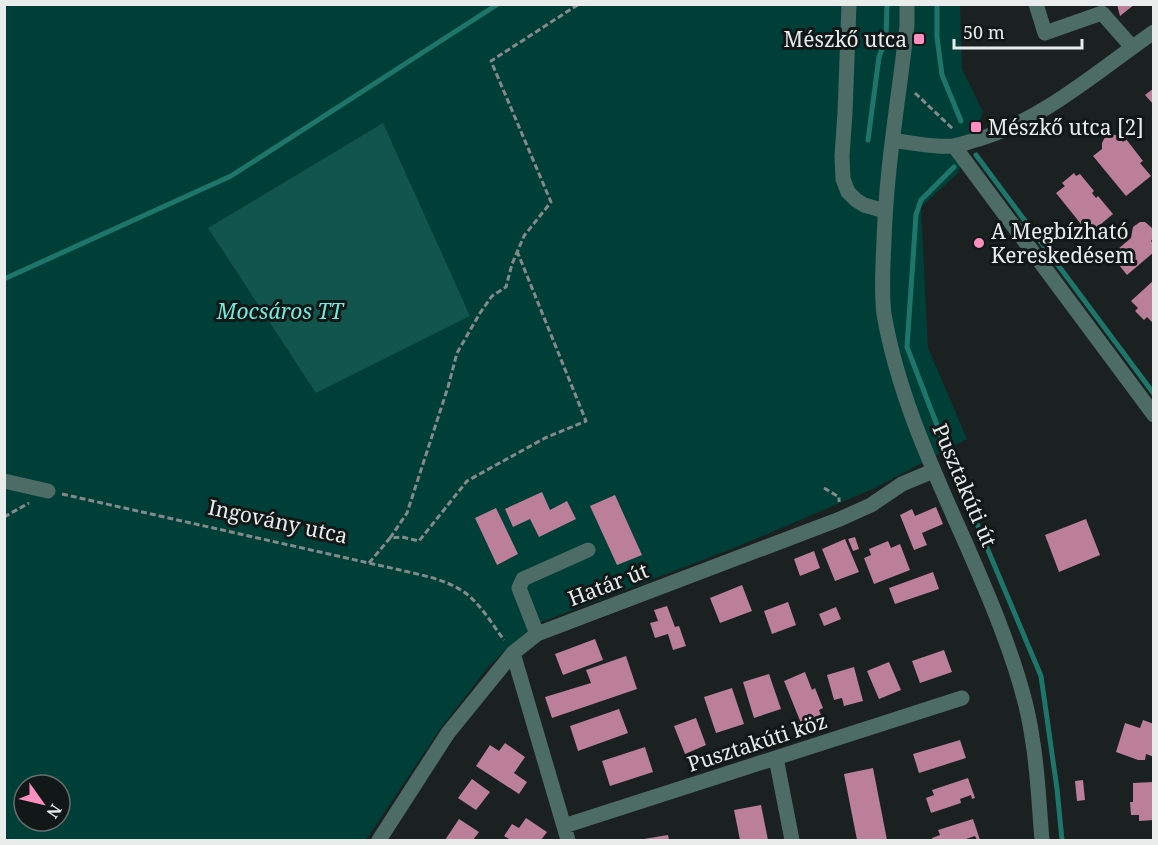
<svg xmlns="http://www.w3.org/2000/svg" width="1158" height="845" font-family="'Noto Serif',serif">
  <rect width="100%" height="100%" fill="#1a2120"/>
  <!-- green -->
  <path fill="#003f38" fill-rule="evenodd" d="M5 5H960L962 69 983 112 958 173 921 207 928 348 967 439 875 488 739 546 531 626 537 634 509 647 488 667 440 729 366 840H5ZM24 785H60V821H24Z"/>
  <!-- forest -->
  <path fill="#11554c" d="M383 123 470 316 316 393 208 228Z"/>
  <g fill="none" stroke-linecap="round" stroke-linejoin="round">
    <!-- stream -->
    <path stroke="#1e766b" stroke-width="5" d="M937 4V37L942 75 961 121
      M868 140 879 57 886 39 887 4
      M976 155 1154 394
      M4 279 231 176 498 4
      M945 446 907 347 916 215 921 200 954 167
      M956 474 1041 676 1057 789 1062 840"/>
  </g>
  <!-- building -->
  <path fill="#bc7f99" d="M1117 4H1135L1120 16Z
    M1154 88V105L1145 95Z
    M1112 134 1118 136 1123 142 1126 139 1143 161 1140 163 1151 176 1126 196 1093 156 1102 149V143L1105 137Z
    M1074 173 1076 176 1080 174 1094 191 1092 193 1096 198 1098 196 1113 214 1089 234 1056 193 1065 186 1062 183Z
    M1140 222H1145L1152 228 1153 238 1151 241 1154 245V252L1127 275 1111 255 1131 238 1133 227Z
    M1154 280V324L1147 317 1144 320 1135 311 1138 308 1131 301Z
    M542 492 550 510 567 501 576 519 539 537 530 519 513 527 505 509Z
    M615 495 642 555 617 565 590 506Z
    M936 507 943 524 922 533 927 545 914 550 900 515 912 509 915 516Z
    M496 508 518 554 497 565 475 518Z
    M1086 519 1100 555 1059 572 1045 535Z
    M855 537 859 549 853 551 848 539Z
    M845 539 859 572 835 581 822 549Z
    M888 541 891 548 900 544 910 570 874 584 864 558 871 555 869 549Z
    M814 551 820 568 800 576 794 559Z
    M933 572 939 589 895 604 889 588Z
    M742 585 752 611 720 623 710 598Z
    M788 602 796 625 772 634 764 611Z
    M667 606 675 627 679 626 686 646 673 650 668 634 655 638 650 623 658 621 654 610Z
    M836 607 841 619 824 626 819 614Z
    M595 639 603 660 563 675 555 654Z
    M944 650 952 672 920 683 912 661Z
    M626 656 637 689 552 718 545 697 591 683 586 670Z
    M889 662 901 690 879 699 867 671Z
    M854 667 863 701 844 706 842 698 834 700 827 675Z
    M805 672 812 690 815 688 823 708 819 710 821 715 801 723 784 681Z
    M769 674 781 709 754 718 743 682Z
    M732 688 744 724 716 733 704 697Z
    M619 709 628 733 578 751 570 726Z
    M696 718 706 745 685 754 674 726Z
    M1143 720 1154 724V757L1146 754 1145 760H1138L1116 752 1125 723 1140 728Z
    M960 740 966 758 919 773 913 754Z
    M505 743 525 757 514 773 527 782 519 794 476 766 490 745 499 751Z
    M645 747 653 772 610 786 602 761Z
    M873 768 887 840H857L844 774Z
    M968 778 975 798 972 799 971 795 960 799 961 803 931 813 926 798 934 795 932 790Z
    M472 779 490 792 476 810 458 798Z
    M1083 780 1085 800 1077 801 1075 781Z
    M1154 782V820L1139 821V815H1131L1130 802H1133V783Z
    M761 805 768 840H740L734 810Z
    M526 818 547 832 541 840H511L504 836 512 824 519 828Z
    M459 819 479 832 473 840H445Z
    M973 819 980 840H977L975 836 966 839V840H933L932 838 940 835 938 830Z
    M668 835 669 840H644V839Z"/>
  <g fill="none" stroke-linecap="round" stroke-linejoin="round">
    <!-- path -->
    <path stroke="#848a89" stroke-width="3" stroke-dasharray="6 3" stroke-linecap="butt" d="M915 93 954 130
      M824 488 839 497V502
      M62 494 400 570C421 575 445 579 464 592 480 603 492 624 504 640
      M4 517 29 503
      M390 538 407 513 448 387 457 353 480 313 492 296 506 287 512 264 524 236 551 202 491 61 579 4
      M369 563 390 538 402 537 419 541 467 481 545 438 586 421 517 251"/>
    <!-- minor -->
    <path stroke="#4d6c66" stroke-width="15" d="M849 4 845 113 842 156 843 179 848 192 856 200 864 205 885 211
      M907 4V25C899 97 886 169 884 241 883 265 881 290 884 314 903 425 962 524 1001 628 1014 662 1027 700 1032 737 1038 771 1039 806 1042 840
      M1036 4 1045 33 1102 13 1132 47
      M894 141C913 142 933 148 953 146 961 145 971 141 979 139 1043 120 1099 70 1154 32
      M954 146 1154 415
      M4 481 48 491
      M537 634 519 588 523 579 588 550
      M513 653 568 840
      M776 758 792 840
      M564 826 962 698
      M379 840 448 733 513 653 537 634 840 519 871 505 902 484 933 471"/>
  </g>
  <!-- markers -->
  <g fill="#fd8ec0" stroke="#111817" stroke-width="2">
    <rect x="913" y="33" width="12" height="12" rx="3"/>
    <rect x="970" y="121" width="12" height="12" rx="3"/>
    <circle cx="979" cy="243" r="6"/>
  </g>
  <g text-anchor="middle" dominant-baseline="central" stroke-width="6" stroke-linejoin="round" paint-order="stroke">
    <!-- poi labels -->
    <g font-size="21" fill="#e8edec" stroke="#111817" text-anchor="start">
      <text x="907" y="39" text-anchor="end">Mészkő utca</text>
      <text x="988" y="127">Mészkő utca [2]</text>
      <text x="991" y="231">A Megbízható<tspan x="991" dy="24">Kereskedésem</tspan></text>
    </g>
    <!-- park labels -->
    <g font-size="21" font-style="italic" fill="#73ebda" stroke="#111817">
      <text x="280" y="311">Mocsáros TT</text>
    </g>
    <!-- street labels -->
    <g font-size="21" fill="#e8edec" stroke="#111817">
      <text transform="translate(965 485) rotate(67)">Pusztakúti út</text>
      <text transform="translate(278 521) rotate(12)">Ingovány utca</text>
      <text transform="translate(608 584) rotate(-21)">Határ út</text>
      <text transform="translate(757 742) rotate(-18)">Pusztakúti köz</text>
    </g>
  </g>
  <!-- border -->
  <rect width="1158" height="845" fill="none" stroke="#e8edec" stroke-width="12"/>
  <!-- north arrow -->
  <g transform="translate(42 803) rotate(124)"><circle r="28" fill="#111817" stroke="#676d6c" stroke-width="1.5"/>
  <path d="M0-4.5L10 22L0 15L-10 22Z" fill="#fd8ec0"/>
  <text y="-9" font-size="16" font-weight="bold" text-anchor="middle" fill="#e8edec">N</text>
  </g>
  <!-- scale -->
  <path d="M954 39v9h128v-9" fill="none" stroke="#e8edec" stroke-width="3"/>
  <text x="963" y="39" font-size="18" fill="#e8edec" stroke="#111817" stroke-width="4.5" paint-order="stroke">50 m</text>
</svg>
